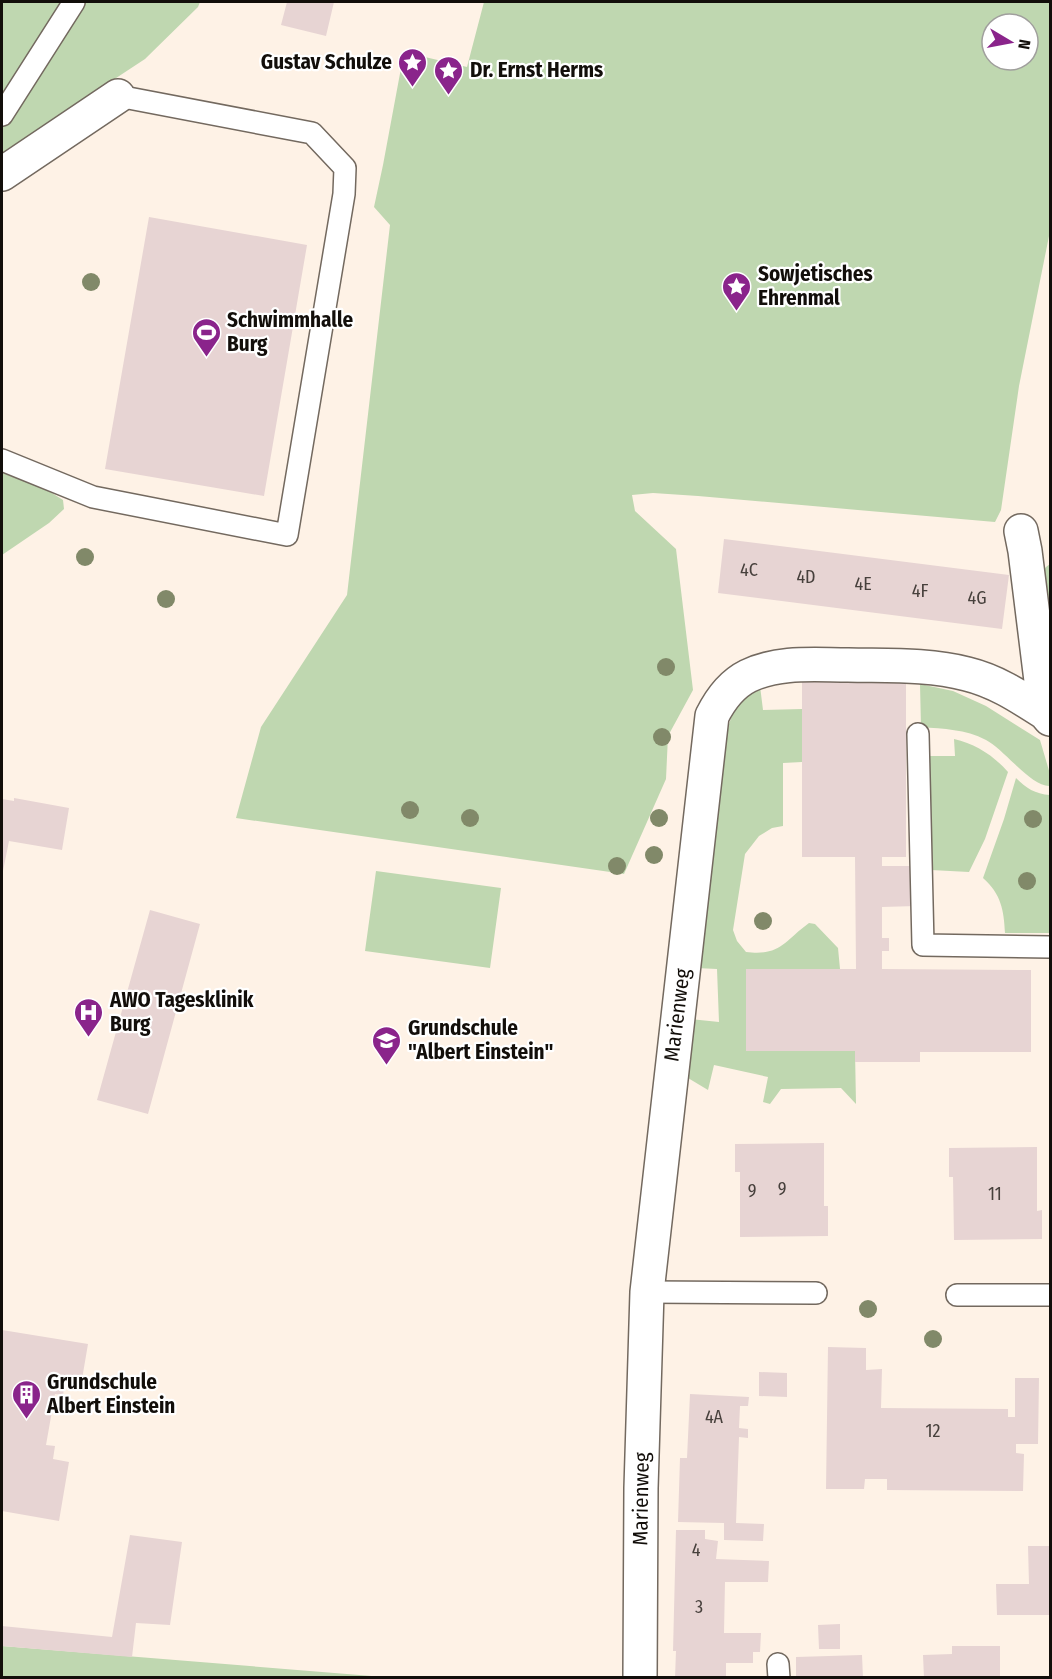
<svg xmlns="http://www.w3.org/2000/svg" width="1052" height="1679" font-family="'Fira Sans Condensed',sans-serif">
  <rect width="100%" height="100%" fill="#fef2e6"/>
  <!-- green -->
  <path fill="#bfd7b0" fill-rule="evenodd" d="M2 2H200L198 7 145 59 2 153Z
    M484 2H1050V231L1019 386 1001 510 995 522 698 496 653 493 632 495 635 511 676 549 693 690 668 736 666 779 624 874 236 818 261 727 347 595 390 225 374 207 383 165 404 52 467 67ZM992 24H1028V60H992Z
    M2 473 44 488 63 500 64 509 49 523 2 555Z
    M1050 564V668L1041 574 1046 567Z
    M920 684 953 691 986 706 1040 740 1050 774V786C1031 787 1005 750 986 740 965 729 944 729 921 727Z
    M760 686 763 710 802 709V762L783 763V826L772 828 759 836 745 854 733 930 737 941 746 952C781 956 783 942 809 923L815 924 838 948 840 969 746 1051H855L856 1104 841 1088 781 1089 770 1104 763 1102 768 1077 714 1065 708 1090 683 1075 690 1019 719 1022 717 969 696 968 725 744C730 716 734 701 760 686Z
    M954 739C976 744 994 756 1008 772L985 839 969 872 931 870 925 756H955Z
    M1016 778C1026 788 1035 794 1050 795V933H1005C1004 910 1001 894 983 878L1004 819Z
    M376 871 501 888 490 968 365 951Z
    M2 1646 384 1677H2Z"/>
  <!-- building -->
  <path fill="#e7d4d3" d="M287 2H334L326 36 281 25Z
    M149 217 307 245 264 496 105 469Z
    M724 539 1009 575 1002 629 718 593Z
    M802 682H906V857H882V866H916V906L882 907V938H889V951H882V969L1031 970V1052H920V1062H855V1051H746V969H856L855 857H802Z
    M14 798 69 808 62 850 9 841 2 876V799L14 801Z
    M150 910 200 924 148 1114 97 1100Z
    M824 1143V1206H828V1236L740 1237V1172H735V1144Z
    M1037 1147V1211L1042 1210V1239L954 1240 953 1177H949V1148Z
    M2 1330 88 1344 81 1385 65 1382 63 1395 55 1394 46 1445 55 1446 53 1459 69 1462 59 1521 2 1511Z
    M828 1347 866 1348V1370L882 1369 881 1408 1008 1409V1417H1015V1378H1039L1038 1444H1016V1453L1024 1454 1023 1491 887 1490V1479H865L864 1489H826Z
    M759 1372 787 1373V1397L759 1396Z
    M690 1394 749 1397 748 1406H740L739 1428 748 1429V1438L739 1437 736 1523 764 1524 763 1541 724 1540V1523L678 1522 680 1458H687Z
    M676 1530H705V1539L718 1541 716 1559 769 1561 768 1582H725L724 1633H761L760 1652H753V1663H726V1678H675L676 1651H673Z
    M130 1535 182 1542 170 1625 136 1623 132 1657 2 1646V1626L112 1637Z
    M1028 1546H1050V1615H997L996 1584H1029Z
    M840 1624V1649H819L818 1625Z
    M952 1646H1000V1678H924L923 1655 952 1654Z
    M862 1655 863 1678H796V1657Z"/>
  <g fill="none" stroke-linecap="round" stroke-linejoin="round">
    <defs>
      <path id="lane" d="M2 115 74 2
        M2 460 93 497 287 535 344 194 345 168 312 133 118 96
        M918 734 923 945 1050 947
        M647 1292 816 1293
        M957 1295H1050
        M778 1664 779 1678"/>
      <path id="street" d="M2 174 118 96
        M1021 531 1025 551 1045 713 1050 719
        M640 1678 641 1488 647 1292 712 716C720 700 732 684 748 676 779 661 815 665 848 665 887 666 929 664 967 674 996 681 1020 697 1045 713"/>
    </defs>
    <!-- lane casing -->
    <use href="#lane" stroke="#73695f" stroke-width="24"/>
    <!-- street casing -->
    <use href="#street" stroke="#73695f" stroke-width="36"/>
    <!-- lane -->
    <use href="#lane" stroke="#fff" stroke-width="21"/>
    <!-- street -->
    <use href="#street" stroke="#fff" stroke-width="33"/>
  </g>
  <!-- trees -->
  <g fill="#818969">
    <circle cx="91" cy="282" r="9"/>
    <circle cx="85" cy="557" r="9"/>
    <circle cx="166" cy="599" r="9"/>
    <circle cx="666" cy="667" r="9"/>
    <circle cx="662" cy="737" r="9"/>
    <circle cx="410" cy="810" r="9"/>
    <circle cx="470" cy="818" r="9"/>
    <circle cx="659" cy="818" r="9"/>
    <circle cx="1033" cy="819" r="9"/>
    <circle cx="654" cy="855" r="9"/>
    <circle cx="617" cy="866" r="9"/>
    <circle cx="1027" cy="881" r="9"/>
    <circle cx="763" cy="921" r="9"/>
    <circle cx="868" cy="1309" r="9"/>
    <circle cx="933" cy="1339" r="9"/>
  </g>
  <!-- icons -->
  <defs>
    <symbol id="sight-pin" viewBox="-11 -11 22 30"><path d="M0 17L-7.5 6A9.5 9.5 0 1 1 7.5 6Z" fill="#8a248b" stroke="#fff"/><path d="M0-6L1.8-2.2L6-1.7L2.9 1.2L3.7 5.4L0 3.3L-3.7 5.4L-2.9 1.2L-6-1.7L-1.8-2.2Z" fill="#fff"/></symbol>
    <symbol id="stadium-pin" viewBox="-11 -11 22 30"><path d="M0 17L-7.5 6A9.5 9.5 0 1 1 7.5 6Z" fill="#8a248b" stroke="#fff"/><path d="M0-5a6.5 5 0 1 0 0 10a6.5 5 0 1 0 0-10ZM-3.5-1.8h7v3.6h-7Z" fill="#fff"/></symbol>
    <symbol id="hospital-pin" viewBox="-11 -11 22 30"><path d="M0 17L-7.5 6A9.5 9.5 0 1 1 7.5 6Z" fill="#8a248b" stroke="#fff"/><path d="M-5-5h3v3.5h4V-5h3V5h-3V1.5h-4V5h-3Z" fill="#fff"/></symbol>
    <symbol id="school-pin" viewBox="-11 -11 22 30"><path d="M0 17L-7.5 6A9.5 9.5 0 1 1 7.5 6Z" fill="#8a248b" stroke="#fff"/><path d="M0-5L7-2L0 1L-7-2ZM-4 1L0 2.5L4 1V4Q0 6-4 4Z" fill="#fff"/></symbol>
    <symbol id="building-pin" viewBox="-11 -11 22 30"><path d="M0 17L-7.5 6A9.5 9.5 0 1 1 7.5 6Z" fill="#8a248b" stroke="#fff"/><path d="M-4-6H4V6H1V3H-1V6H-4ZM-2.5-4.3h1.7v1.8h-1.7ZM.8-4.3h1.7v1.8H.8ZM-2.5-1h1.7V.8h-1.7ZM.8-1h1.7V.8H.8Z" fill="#fff"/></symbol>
  </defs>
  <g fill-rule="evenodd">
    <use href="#sight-pin" x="396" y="46" width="33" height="45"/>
    <use href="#sight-pin" x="432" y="54" width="33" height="45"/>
    <use href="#sight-pin" x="720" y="270" width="33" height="45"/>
    <use href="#stadium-pin" x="190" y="316" width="33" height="45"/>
    <use href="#hospital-pin" x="72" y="996" width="33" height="45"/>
    <use href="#school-pin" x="370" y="1024" width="33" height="45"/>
    <use href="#building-pin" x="10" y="1378" width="33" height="45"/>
  </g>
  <g text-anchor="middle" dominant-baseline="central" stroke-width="4.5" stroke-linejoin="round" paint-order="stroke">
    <!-- number labels -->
    <g font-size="18" fill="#47403c">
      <text x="749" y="570">4C</text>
      <text x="806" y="577">4D</text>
      <text x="863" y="584">4E</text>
      <text x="920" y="591">4F</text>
      <text x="977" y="598">4G</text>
      <text x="782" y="1189">9</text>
      <text x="752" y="1191">9</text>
      <text x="995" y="1194">11</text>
      <text x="714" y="1417">4A</text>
      <text x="933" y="1431">12</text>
      <text x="696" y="1550">4</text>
      <text x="699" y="1607">3</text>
    </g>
    <!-- poi labels -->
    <g font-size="21" font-weight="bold" fill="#120e0a" stroke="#fff" text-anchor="start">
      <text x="392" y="62" text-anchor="end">Gustav Schulze</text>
      <text x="470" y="70">Dr. Ernst Herms</text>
      <text x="758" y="274">Sowjetisches<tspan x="758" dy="24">Ehrenmal</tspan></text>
      <text x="227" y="320">Schwimmhalle<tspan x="227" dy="24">Burg</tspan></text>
      <text x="110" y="1000">AWO Tagesklinik<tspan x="110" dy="24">Burg</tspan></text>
      <text x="408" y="1028">Grundschule<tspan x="408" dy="24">"Albert Einstein"</tspan></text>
      <text x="47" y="1382">Grundschule<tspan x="47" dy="24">Albert Einstein</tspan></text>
    </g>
    <!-- street labels -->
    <g font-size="21" fill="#120e0a" stroke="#fff">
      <text transform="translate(677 1015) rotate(-83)">Marienweg</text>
      <text transform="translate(641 1499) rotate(-89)">Marienweg</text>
    </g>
  </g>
  <!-- border -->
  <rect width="1052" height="1679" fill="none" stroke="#120e0a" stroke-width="6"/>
  <!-- north arrow -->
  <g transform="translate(1010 42) rotate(100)"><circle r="28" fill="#ffffff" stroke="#a09f9d" stroke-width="1.5"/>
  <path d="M0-4.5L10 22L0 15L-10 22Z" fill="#8a248b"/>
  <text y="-9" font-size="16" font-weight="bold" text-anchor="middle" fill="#120e0a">N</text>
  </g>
</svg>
